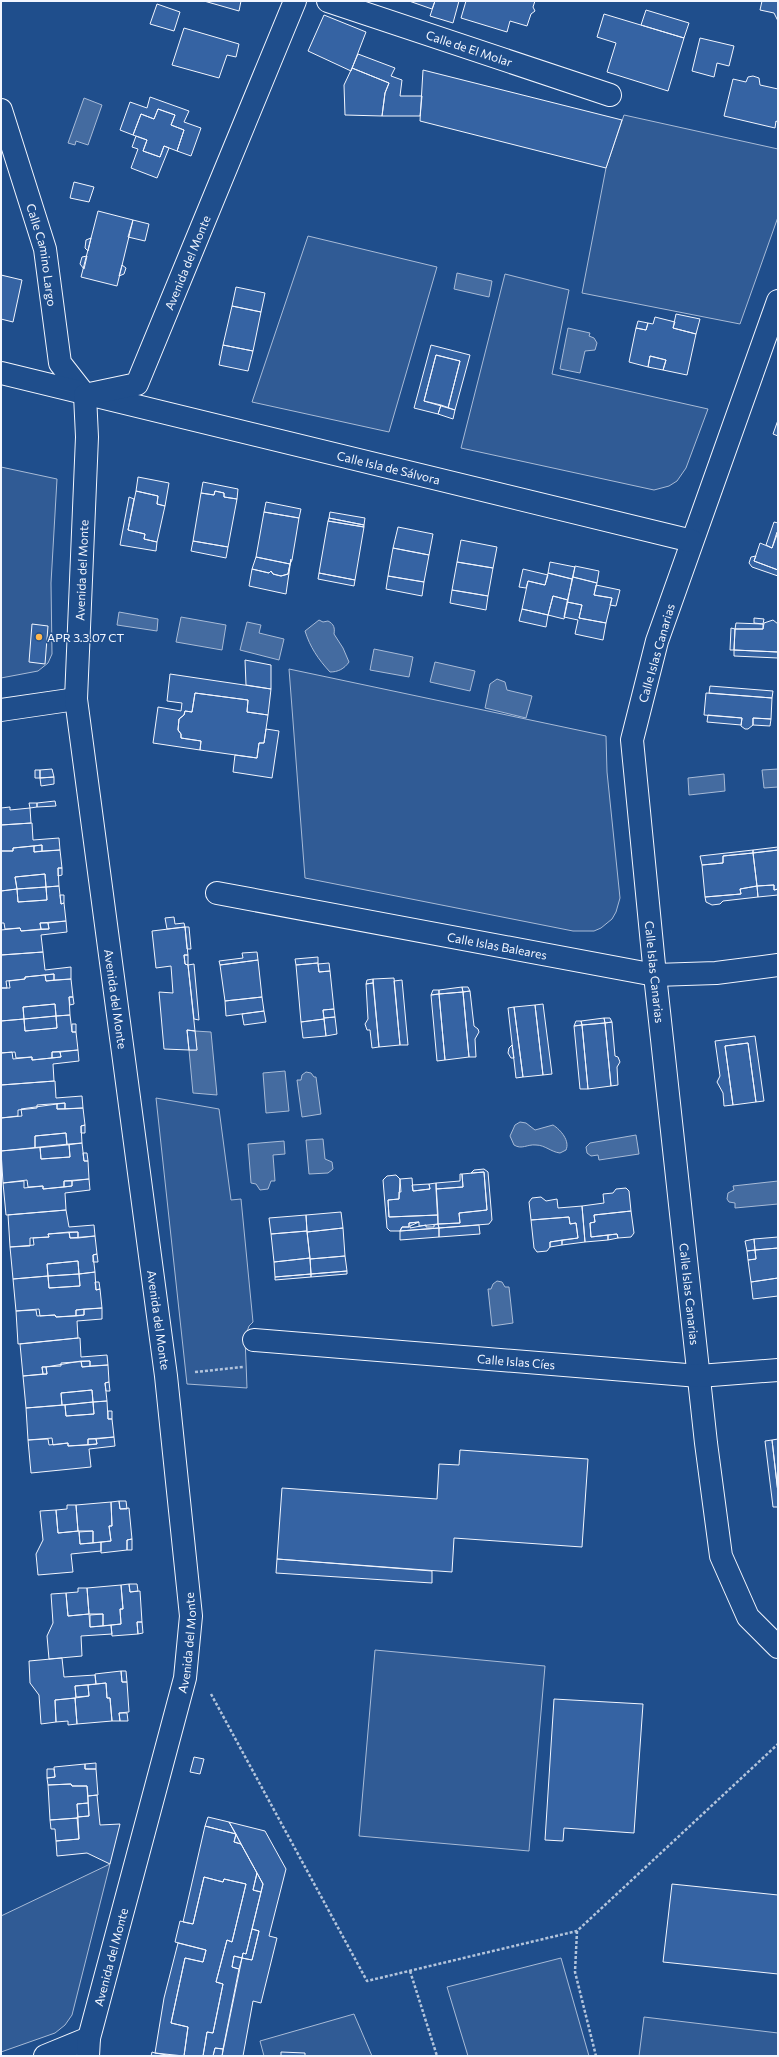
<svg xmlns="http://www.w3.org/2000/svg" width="779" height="2057" font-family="Commissioner,sans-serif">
  <rect width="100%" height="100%" fill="#1f4e8c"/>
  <!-- built -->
  <path fill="#305b95" stroke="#a8bbd7" d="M624 115 778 149V217L740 324 582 293 606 168Z
    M308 236 437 267 389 432 252 402Z
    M505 274 569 290 552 374 708 409 686 468 677 481 669 486 654 490 461 448Z
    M1 467 57 479 51 583 52 654 48 663 38 671 1 678Z
    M289 669 606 736 607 772 620 898 616 912 612 919 601 928 594 931H573L305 878Z
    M156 1098 219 1109 231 1200 241 1199 253 1322 249 1326 245 1337 247 1388 187 1384Z
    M375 1650 545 1666 529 1851 359 1836Z
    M110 1864 72 2015 65 2025 55 2033 1 2052V1916Z
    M561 1958 589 2056H468L447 1987Z
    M354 2014 372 2056H264L260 2041Z
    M644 2017 778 2033V2056H639Z"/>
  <!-- water -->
  <path fill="#446ba0" stroke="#a8bbd7" d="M84 98 102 105 88 145 76 141 75 145 68 143Z
    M457 273 492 281 489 297 454 289Z
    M568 328 590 333 589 336 594 338 597 343 595 350 585 351 580 373 560 369Z
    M119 612 158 619 157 631 117 625Z
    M181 617 226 625 222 650 176 642Z
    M319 620 323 622 328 621C334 624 335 628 334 634L343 648 349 662C344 669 338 672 330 672 318 659 310 647 305 631Z
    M247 622 261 625 259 633 284 639 279 660 240 650Z
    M374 649 413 657 409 677 370 670Z
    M435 662 475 671 470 691 430 682Z
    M497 679 505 682 507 690 532 696 526 718 485 708 490 684Z
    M778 769V787L764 788 762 770Z
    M724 774 725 791 689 795 688 778Z
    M195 1031 211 1032 217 1095 193 1093 189 1050H197Z
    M285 1071 289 1111 266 1113 263 1073Z
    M306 1072 311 1073 314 1077H316L321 1114 302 1117 297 1080H301L302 1075Z
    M520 1122 526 1123 535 1130 553 1125C561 1130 570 1141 566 1150L560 1153C551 1152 545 1145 536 1145 527 1144 522 1150 514 1145L510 1136 515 1125Z
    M636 1135 639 1154 599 1160 598 1155 591 1156 587 1153 586 1147 590 1143Z
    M323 1139 325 1159 332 1162 333 1169 328 1173 309 1174 306 1140Z
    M284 1141 285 1154 273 1155 275 1181H271L268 1189 260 1190 256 1184 251 1183 248 1144Z
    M778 1181V1204L735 1208V1203L729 1202 727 1199 728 1193 734 1190 733 1186Z
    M497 1281 502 1282 505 1287H509L513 1323 492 1326 488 1289H491L493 1284Z"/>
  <!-- building -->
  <path fill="#3563a3" stroke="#f2f6ff" d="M204 1H241L239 11Z
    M409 1H435L432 9Z
    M435 1H459L453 23 430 16Z
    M466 1H535L533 7 535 11 531 14 527 26 510 21 507 32 461 18Z
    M762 1H778V21L774 13 760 10Z
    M157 4 180 12 174 31 150 24Z
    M646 10 689 23 684 38 641 25Z
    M604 14 684 38 668 91 607 72 616 43 597 37Z
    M324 15 366 32 351 71 308 51Z
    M184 28 239 44 236 57 227 55 219 78 172 65Z
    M700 38 734 46 729 66 717 63 714 77 692 71Z
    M358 54 395 68 391 76 402 80 400 96H422L420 116H382L385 93 389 83 352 68Z
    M352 68 389 83 385 93 382 116 345 115 344 85Z
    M423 70 622 120 606 168 420 121Z
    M753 76 759 78 760 85 778 89V122L776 121 775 128 724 116 733 79 746 82 748 77Z
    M150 97 189 111 184 122 201 128 191 156 177 151 184 130 171 125 175 115 158 109 154 119 141 114 133 135 120 130 130 102 147 108Z
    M158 109 175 115 171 125 184 130 177 151 164 146 160 157 143 151 147 140 133 135 141 114 154 119Z
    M136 136 147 140 143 151 160 157 164 146 169 148 157 178 131 168 138 149 132 147Z
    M74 182 94 187 89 202 70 198Z
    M98 211 133 220 117 286 81 277Z
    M133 220 149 224 145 241 128 237Z
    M91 238 88 251 85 248 86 240Z
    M87 256 84 269 80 264 82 257Z
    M122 265 126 268 124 274 119 276Z
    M1 275 22 280 13 322 1 319Z
    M236 287 265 293 261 312 232 306Z
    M232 306 261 312 253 351 223 345Z
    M676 314 700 319 696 334 673 328Z
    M655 317 675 322 673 328 696 334 687 375 663 370 666 360 650 356 648 367 629 362 636 328 646 330 648 323 653 324Z
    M638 321 648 323 646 330 636 328Z
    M223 345 253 351 248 371 219 365Z
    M431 345 470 355 455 410 448 408 460 361 436 355 424 401 441 405 438 414 414 408Z
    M436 355 460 361 448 408 424 401Z
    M650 356 666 360 663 370 648 367Z
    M441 405 455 410 453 419 438 414Z
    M778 420V436L773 434Z
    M138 477 169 483 165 506 157 504 158 496 136 491Z
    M203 482 238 489 237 499 224 497V493L215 491 214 495 201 493Z
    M136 491 158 496 157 504 165 506 157 542 144 539 145 534 128 530Z
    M215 491 224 493V497L237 499 228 547 193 541 201 493 214 495Z
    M129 497 134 499 128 530 145 534 144 539 157 542 156 551 120 545Z
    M266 502 301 509 299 518 264 512Z
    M264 512 299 518 292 560 290 564 256 557Z
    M330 512 365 518 364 525 329 518Z
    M329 518 364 525V527L328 521Z
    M328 521 364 527 355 580 319 573Z
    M774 522 778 523V532L772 548 766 545Z
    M398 527 433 534 429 555 393 548Z
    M777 532H778V570L754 561 760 543 772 548Z
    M461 540 497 547 493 568 457 562Z
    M193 541 228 547 226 558 191 551Z
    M393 548 429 555 424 582 388 576Z
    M756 556 754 561 778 570V576L752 567 749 563 751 557Z
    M256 557 290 564 288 574 281 576 273 574 271 571 269 573 252 569Z
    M291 559 286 594 249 586 252 569 269 573 271 571 273 574 281 576 288 574Z
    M457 562 493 568 488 596 452 590Z
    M550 562 575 567 572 579 548 573Z
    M575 566 599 571 597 583 573 577Z
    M523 569 548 575 545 585 528 581 526 588 519 587Z
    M319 573 355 580 354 586 318 579Z
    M548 573 572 579 568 600 553 596 548 615 522 609 528 581 545 585Z
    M388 576 424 582 422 596 386 589Z
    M573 577 597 583 594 595 612 598 606 623 579 618 582 605 567 602Z
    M596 585 620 590 616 606 610 605 612 598 594 595Z
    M452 590 488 596 486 610 450 603Z
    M553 596 568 600 564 619 548 615Z
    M567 602 582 605 579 618 606 623 603 640 575 634 578 620 564 617Z
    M522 609 548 615 546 627 519 621Z
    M754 618 764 619 763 624 754 623Z
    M773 620 778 624V652L734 650 735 629H763L764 623Z
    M736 623 763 624V629H735Z
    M32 624 48 626 45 664 29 662Z
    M731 628 735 629 734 650H730Z
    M734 650 778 652V658L734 656Z
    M245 660 271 665V689L246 685Z
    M170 674 271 689 268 715 247 712 248 700 195 693 192 712 185 711 184 715 179 719 178 730 181 734V738L201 741 200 750 153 743 158 707 181 711 182 703 167 701Z
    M710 686 773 691 772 698 709 693Z
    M195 693 248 700 247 712 268 715 264 743H259L257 758 200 750 201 741 181 738V734L178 730 179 719 184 715 185 711 192 712Z
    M706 693 772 698 771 719 753 718V725L748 729H745L741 726 742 718 704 715Z
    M708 715 742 718 741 725 707 722Z
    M753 718 771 719 770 726 753 725Z
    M266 729 279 731 272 778 233 772 235 755 257 758 259 743H264Z
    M52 769 54 777 40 778V770Z
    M35 770H40V778H35Z
    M54 777V784L41 786 40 778Z
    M55 801 56 806 37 807V803Z
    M29 803H37V807L30 808Z
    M10 807V810L30 808 31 823 1 825V808Z
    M32 823 33 840 59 838 60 850 42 851V845L13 848V851H1V825Z
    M42 845V851L34 852V846Z
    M34 846V852L60 850 62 868H58L59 886 46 887 45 874 15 877 17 889 1 891V851H13V848Z
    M778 847V850L753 853V850Z
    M753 850V853L723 856V863L702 865 700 856Z
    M778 850V889L774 890V885L757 886 753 853Z
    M753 853 757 886 740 889 741 894 705 897 702 865 723 863V856Z
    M58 868H62V875L58 876Z
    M45 874 46 887 17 889 15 877Z
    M774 885V890L778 889V895L758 897 757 886Z
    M59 886 61 904 64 903 66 921 40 923 41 929 21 931 20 928 5 929 4 923H1V891L17 889 18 902 47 900 46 887Z
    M757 886 758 897 723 901 720 904 712 905 706 902 705 897 741 894 740 889Z
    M46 887 47 900 18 902 17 889Z
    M60 895H64V903L61 904Z
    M174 917 175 924 184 923 185 927 167 929 165 918Z
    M66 921 67 932 41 935 43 952 1 955V930L20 928 21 931 49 929 48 923Z
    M40 923H48L49 929H41Z
    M185 927H189L191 949H187Z
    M185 927 188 955H184L185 964 188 965 195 1031 187 1030 189 1050 164 1049 159 992 173 993 171 966 156 968 152 931Z
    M43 952 45 970 71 967V979L54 980V974L25 977V979L6 981 7 988H1V955Z
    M257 952 258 960 220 965 219 961 243 958 242 953Z
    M184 955H188V965L185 964Z
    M318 957V963L296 965 295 959Z
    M258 960 262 997 225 1001 220 965Z
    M318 963 319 972 330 971 334 1009 323 1010 324 1019 301 1022 296 965Z
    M329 963 330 971 319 972 318 964Z
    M194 964 199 1020 194 1019 188 965Z
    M54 974V980L46 981 45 975Z
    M45 975 46 981 71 979 73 997H69L70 1015 56 1016 55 1004 23 1007 24 1019 1 1021V988H10L9 981 25 979V977Z
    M394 978 400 1045 379 1047 373 979Z
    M373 979V983L366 984 367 980Z
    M402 980 408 1045H400L394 981Z
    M373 983 379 1047 372 1048 370 1030H367L365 1024 368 1019 366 984Z
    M462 987 463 992 439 994V990Z
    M462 987H468L470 991 463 992Z
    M433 990H439V994L431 995Z
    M470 991 474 1026 478 1029 479 1032 475 1039 476 1057H469L463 992Z
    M463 992 469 1057 445 1060 439 994Z
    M439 994 445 1060 437 1061 431 995Z
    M69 997H73L74 1004 70 1005Z
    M262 997 264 1011 226 1016 225 1001Z
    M55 1004 56 1016 24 1019 23 1007Z
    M543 1004 552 1074 543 1075 535 1005Z
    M535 1005 543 1075 523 1077 514 1007Z
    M514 1007 523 1077 516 1078 508 1008Z
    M334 1009 335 1017 324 1018 323 1010Z
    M264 1011 266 1022 244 1025 242 1014Z
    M70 1015 72 1032H76L78 1050 52 1052V1058L32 1060V1057L16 1058 15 1052 1 1053V1021L24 1019 25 1031 57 1028 56 1016Z
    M56 1016 57 1028 25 1031 24 1019Z
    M335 1017 337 1034 326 1036 324 1018Z
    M604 1018H610L612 1022 605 1023Z
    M604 1018 605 1023 582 1025 581 1021Z
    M324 1019 326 1036 303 1038 301 1022Z
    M576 1021H581L582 1025 574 1026Z
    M612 1022 615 1056 618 1057 620 1062 617 1067 618 1085 611 1086 605 1023Z
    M605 1023 611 1086 588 1089 582 1025Z
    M72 1024H76V1032H72Z
    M582 1025 588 1089H580L574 1026Z
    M187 1030 195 1031 197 1050H189Z
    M755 1036 764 1101 756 1102 748 1043 725 1046 733 1105 724 1106 723 1093 717 1082 720 1076 715 1041Z
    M748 1043 756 1102 733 1105 725 1046Z
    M512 1045 514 1058H511L508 1053 509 1048Z
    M78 1050 79 1061 53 1064 54 1081 1 1085V1053L12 1052 13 1059 32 1057V1060L61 1057 60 1052Z
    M52 1052H60L61 1057 52 1058Z
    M55 1081 56 1098 82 1096 83 1108 65 1109V1103L37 1105V1108L18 1110V1116L1 1118V1085Z
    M65 1103V1109H57V1104Z
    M57 1104V1109L83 1108 85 1125 81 1126 82 1143 67 1145 66 1133 35 1136V1148L1 1151V1118L22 1116 21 1109Z
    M85 1125V1133H81V1126Z
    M66 1133 67 1145 35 1148V1136Z
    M82 1143 84 1161H88L89 1179 64 1181V1187L43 1189V1186L28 1187 27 1180 3 1183 1 1151 40 1147 41 1159 70 1157 69 1144Z
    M69 1144 70 1157 41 1159 40 1147Z
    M83 1153H87L88 1161H84Z
    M484 1169 488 1172 492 1220 489 1224 439 1228 438 1224 460 1223 459 1213 487 1210 484 1172 471 1173 474 1170Z
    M484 1172 487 1210 459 1213 460 1223 438 1224 436 1189 463 1187 462 1174Z
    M460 1174H462L463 1187 436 1189V1183L460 1181Z
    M396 1175 400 1179 401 1192H399V1199L388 1200 389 1217 438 1215V1224L419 1226V1222L409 1223V1227H402L400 1231H390L387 1228 383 1180 387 1176Z
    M412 1178 413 1191 430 1189 429 1184 436 1183 438 1215 389 1217 388 1200 399 1199 400 1179Z
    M89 1179 90 1190 65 1193 66 1210 6 1215 3 1183 24 1181V1188L43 1186V1189L72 1186V1181Z
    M64 1181H72V1186L64 1187Z
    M429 1184 430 1189 413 1191 412 1185Z
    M626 1188 629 1191 631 1211 594 1215 595 1222 590 1223 591 1237 608 1235V1240L585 1242 582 1206 604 1203 603 1194 613 1193 616 1189Z
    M541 1197 546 1201 557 1199 558 1208 582 1206 585 1242 562 1245V1240L578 1238 576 1223 570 1224 569 1217 531 1220 529 1202 532 1198Z
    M66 1210 69 1227 94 1225 95 1236 78 1238V1232L48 1234 49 1237 30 1238V1246L10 1247 8 1215Z
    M631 1211 634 1233 631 1237 618 1238 617 1234 591 1237 590 1223 595 1222 594 1215Z
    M341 1212 343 1228 307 1232 306 1215Z
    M306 1215 307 1231 271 1234 269 1218Z
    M569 1217 570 1224 576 1223 578 1238 550 1242V1247L547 1251 537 1252 534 1248 531 1220Z
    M419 1222 410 1226V1228L426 1225V1227H434V1225L438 1224 439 1228 400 1231 402 1227H409V1223Z
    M479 1225 480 1234 439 1237V1228Z
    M343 1228 345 1256 310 1259 307 1232Z
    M439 1228V1237L400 1240V1231Z
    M307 1231 310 1258 274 1262 271 1234Z
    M69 1232 70 1238 95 1236 97 1254 93 1255 95 1272 79 1274 78 1261 47 1264 48 1276 13 1279 10 1247 34 1245 33 1238 49 1237 48 1234Z
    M69 1232H78V1238H70Z
    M617 1234 618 1238 608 1240V1235Z
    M778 1237V1248L755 1250 754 1239Z
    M754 1239 755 1250 747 1251 745 1241Z
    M562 1240V1245L550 1247V1242Z
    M778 1248V1278L751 1282 748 1260 756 1259 755 1250Z
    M755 1250 756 1259 748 1260 747 1251Z
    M97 1254 98 1262H93V1255Z
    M345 1256 347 1271 311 1274 310 1259Z
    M310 1258 311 1274 275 1277 274 1262Z
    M78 1261 79 1274 48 1276 47 1264Z
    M347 1271V1274L311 1277V1274Z
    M95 1272 96 1290 100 1289 102 1308 76 1310V1316L56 1317 55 1315 40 1316 39 1309 16 1311 13 1279 48 1276 49 1288 80 1286 79 1274Z
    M79 1274 80 1286 49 1288 48 1276Z
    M311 1274V1277L275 1280V1277Z
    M778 1278V1296L753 1299 751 1282Z
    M95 1282H99L100 1289 96 1290Z
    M102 1308V1319L77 1321 78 1338 18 1344 16 1311 36 1310 37 1316 55 1315 56 1317 84 1315V1309Z
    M84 1309V1315L76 1316V1310Z
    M78 1338H80L81 1357 107 1355 108 1365 90 1366V1361L61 1363V1366L42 1367 43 1374 23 1376 20 1344Z
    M81 1361H90V1366L82 1367Z
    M81 1361 82 1367 108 1365 109 1382 105 1383 107 1401 93 1402 92 1390 61 1393 62 1405 26 1408 23 1376 47 1374 46 1367Z
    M42 1367H46L47 1374H43Z
    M109 1382 110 1391H106L105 1383Z
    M92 1390 93 1402 62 1405 61 1393Z
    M107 1401 108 1419H112L114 1437 88 1439V1445L68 1446V1443L53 1445 52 1438 28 1440 26 1408 65 1405 66 1416 94 1414 93 1402Z
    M93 1402 94 1414 66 1416 65 1405Z
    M108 1411H112V1419H108Z
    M114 1437 115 1446 89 1449 91 1467 31 1473 28 1440 48 1439 49 1445 68 1443V1446L97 1444 96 1439Z
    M88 1439H96L97 1444 88 1445Z
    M778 1439V1493L772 1440Z
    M772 1440 778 1493V1507H773L765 1441Z
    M460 1450 588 1459 582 1547 454 1538 452 1572 277 1559 282 1488 437 1499 439 1464 459 1465Z
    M119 1501 120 1509 129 1508 132 1539 127 1540V1550L101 1553V1542L111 1541 109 1526H112L111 1502Z
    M119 1501H126L127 1509H120Z
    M111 1502 112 1526H109L111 1541 93 1543V1531H78L76 1505Z
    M67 1505H76L78 1531 58 1533 56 1510 67 1509Z
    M56 1510 58 1533 79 1531 80 1544 101 1542V1551L71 1554 73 1572 38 1575 36 1554 43 1540 40 1511Z
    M93 1531V1543L80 1544 79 1532Z
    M132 1539V1550H127V1540Z
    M277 1559 432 1571V1583L276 1573Z
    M129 1584H137L138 1591 130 1592Z
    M129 1584 130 1592 140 1591 142 1622H137L138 1634 112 1636 111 1625 121 1624 120 1609H123L121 1585Z
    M121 1585 123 1609H120L121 1624 103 1626V1614H89L87 1588Z
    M78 1588H87L89 1614 68 1616 66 1593 78 1592Z
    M66 1593 68 1616 89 1614 90 1627 111 1625 112 1634 81 1636 82 1656 49 1659 47 1636 53 1623 51 1594Z
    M103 1614V1626L90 1627V1615Z
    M137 1622H142L143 1633 138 1634Z
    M62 1658 64 1677 95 1675 96 1684 75 1686 76 1698 55 1700 56 1722 41 1724 39 1695 30 1683 29 1661Z
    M121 1671H126L127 1682H122Z
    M121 1671 122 1682H127L129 1712 119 1713 120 1721H112L110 1698H107L106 1683 96 1684 95 1674Z
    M106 1683 107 1698H110L112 1721 77 1724 75 1698 89 1696 88 1685Z
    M88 1685 89 1696 76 1697 75 1686Z
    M75 1698 77 1724 68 1725V1721L56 1722 55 1700Z
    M554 1699 643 1704 634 1833 564 1828 563 1841 545 1840Z
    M119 1713H127L128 1721H120Z
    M194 1757 204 1759 200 1774 190 1772Z
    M96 1763V1769H85V1764Z
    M85 1764V1769H96L98 1795 88 1796 87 1786H72L71 1784 48 1785 47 1778 55 1777 54 1767Z
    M47 1769H54L55 1777 47 1778Z
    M71 1784 72 1786H87L88 1803 77 1804 78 1818 50 1820 48 1785Z
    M97 1795 100 1825 120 1824 110 1864 87 1853 57 1856 56 1841 79 1839 77 1817 89 1816 88 1796Z
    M88 1803 89 1816 78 1817 77 1804Z
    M208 1817 229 1822 236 1834 205 1826Z
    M78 1818 79 1839 56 1841 55 1829H51L50 1820Z
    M229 1822 265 1831 286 1869 269 1936 277 1938 261 2003 253 2001 243 2056H222L242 1958 252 1960 259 1931 252 1929 263 1884Z
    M205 1826 236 1834 234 1842 241 1844 257 1873 253 1890 261 1892 246 1954 243 1953 242 1958 234 1956 232 1967 239 1969 223 2049 215 2048 213 2056H203L207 2032 213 2033 223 1984 216 1982 227 1940 232 1942 246 1884 224 1879 223 1882 204 1877 193 1924 183 1922Z
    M236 1834 241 1844 234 1842Z
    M257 1873 263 1884 261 1892 253 1890Z
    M204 1877 223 1882 224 1879 246 1884 232 1942 227 1940 216 1982 223 1984 213 2033 207 2032 203 2056H184L188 2027 171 2023 185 1958 203 1962 206 1950 175 1942 180 1921 193 1924Z
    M672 1884 778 1895V1974L663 1962Z
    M252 1929 259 1931 252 1960 242 1958 243 1953 246 1954Z
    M178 1943 206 1950 203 1962 185 1958 171 2023 188 2027 184 2056 155 2053 164 1998Z
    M234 1956 242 1958 239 1969 232 1967Z
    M215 2048 223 2049 222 2056H213Z
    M152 2052 155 2053 173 2056H151Z
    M281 2052 305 2053V2056H281Z"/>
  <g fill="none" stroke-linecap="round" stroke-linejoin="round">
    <defs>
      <g id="street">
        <path id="s1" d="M328 1 610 95"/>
        <path id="s2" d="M1 110 45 249 60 363 85 395"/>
        <path id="s3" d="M778 301 657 641 632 740 655 975 706 1443 721 1556 748 1617 778 1647"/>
        <path id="s4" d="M1 373 692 541"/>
        <path d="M1 710 76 699"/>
        <path id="s5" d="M217 893 655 975 716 973 778 965"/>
        <path id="s6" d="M254 1340 699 1376 778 1370"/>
        <path d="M45 2056 89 2038"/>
        <path id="s7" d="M88 2056 89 2038 185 1678 191 1616 166 1376 76 699 87 437 85 395 137 384 295 1"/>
      </g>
    </defs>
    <!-- street casing -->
    <use href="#street" stroke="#f2f6ff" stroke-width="24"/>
    <!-- path -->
    <path stroke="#b3c4dc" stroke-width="2.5" stroke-dasharray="3 2" stroke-linecap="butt" d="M195 1372 243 1367
      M211 1694 367 1981 577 1931 778 1744
      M577 1931 575 1972 596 2056
      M410 1971 437 2056"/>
    <!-- street -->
    <use href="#street" stroke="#1f4e8c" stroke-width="22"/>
  </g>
  <!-- markers -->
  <circle fill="#ffb74d" stroke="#1f4e8c" stroke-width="1.5" cx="39" cy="637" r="4"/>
  <g text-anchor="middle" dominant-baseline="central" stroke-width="3" stroke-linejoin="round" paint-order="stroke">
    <!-- street labels -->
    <g font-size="12" fill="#f2f6ff" stroke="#1f4e8c">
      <text stroke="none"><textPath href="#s1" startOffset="149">Calle de El Molar</textPath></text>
      <text stroke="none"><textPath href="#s2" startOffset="151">Calle Camino Largo</textPath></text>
      <text stroke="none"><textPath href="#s7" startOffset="1866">Avenida del Monte</textPath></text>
      <text stroke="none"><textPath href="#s4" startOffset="399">Calle Isla de Sálvora</textPath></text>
      <text stroke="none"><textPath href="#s7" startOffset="1506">Avenida del Monte</textPath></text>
      <text transform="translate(656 653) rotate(-74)">Calle Islas Canarias</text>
      <text stroke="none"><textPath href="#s5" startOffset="285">Calle Islas Baleares</textPath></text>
      <text stroke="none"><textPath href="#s3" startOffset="696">Calle Islas Canarias</textPath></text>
      <text transform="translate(116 999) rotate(82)">Avenida del Monte</text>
      <text stroke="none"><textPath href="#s3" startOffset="1020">Calle Islas Canarias</textPath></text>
      <text transform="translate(159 1320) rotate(82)">Avenida del Monte</text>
      <text stroke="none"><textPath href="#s6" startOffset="263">Calle Islas Cíes</textPath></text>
      <text stroke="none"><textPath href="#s7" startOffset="426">Avenida del Monte</textPath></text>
      <text stroke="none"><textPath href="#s7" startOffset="102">Avenida del Monte</textPath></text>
    </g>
    <!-- poi labels -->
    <g font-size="12" fill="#f2f6ff" stroke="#1f4e8c" text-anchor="start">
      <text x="47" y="637">APR 3.3.07 CT</text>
    </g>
  </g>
  <!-- border -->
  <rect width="779" height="2057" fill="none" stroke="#f2f6ff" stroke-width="4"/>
</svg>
